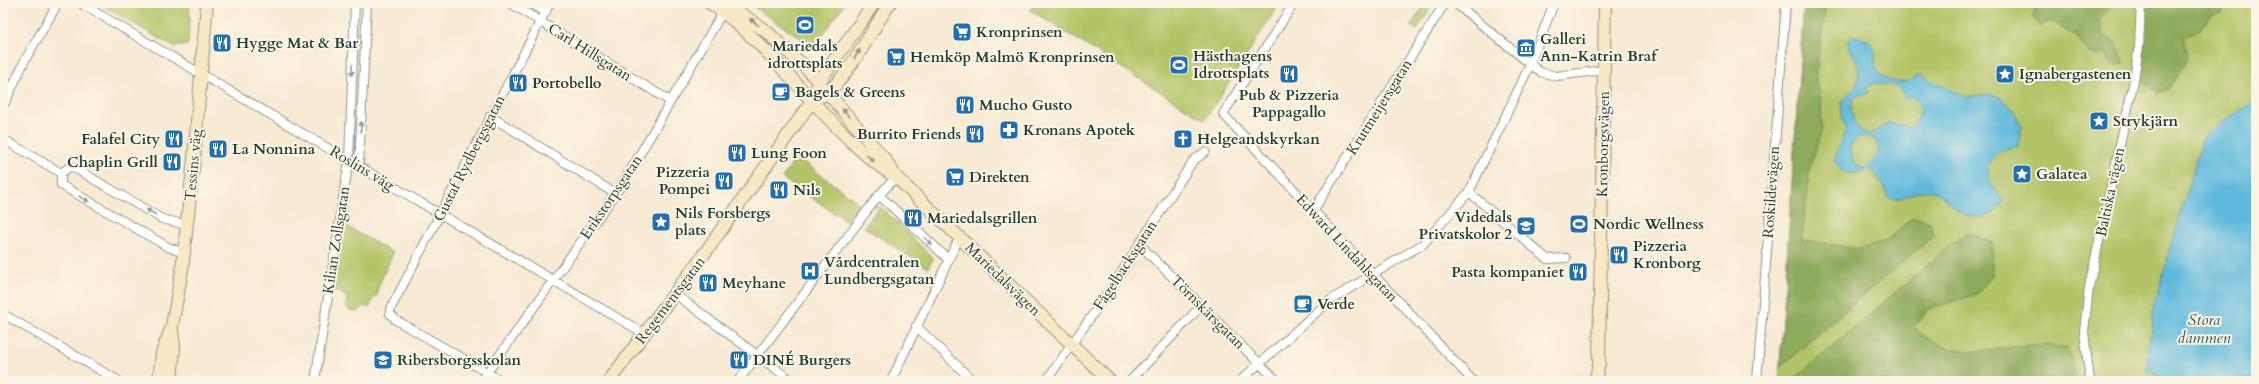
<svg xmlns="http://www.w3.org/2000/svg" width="2259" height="384" font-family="Cardo,serif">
  <rect width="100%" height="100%" fill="#fcf5e5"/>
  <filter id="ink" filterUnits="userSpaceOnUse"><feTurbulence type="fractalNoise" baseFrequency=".025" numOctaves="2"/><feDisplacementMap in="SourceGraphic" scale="8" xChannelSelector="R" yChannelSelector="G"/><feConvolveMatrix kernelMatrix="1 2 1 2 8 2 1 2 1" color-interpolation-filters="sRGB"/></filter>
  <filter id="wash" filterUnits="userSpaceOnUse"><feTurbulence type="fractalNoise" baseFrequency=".012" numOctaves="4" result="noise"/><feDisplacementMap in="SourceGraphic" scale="16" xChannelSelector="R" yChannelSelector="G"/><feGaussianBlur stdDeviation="0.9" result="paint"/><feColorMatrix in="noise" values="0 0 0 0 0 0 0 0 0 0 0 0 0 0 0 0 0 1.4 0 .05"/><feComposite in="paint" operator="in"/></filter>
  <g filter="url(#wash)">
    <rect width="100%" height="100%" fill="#f8ead3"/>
    <!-- green -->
    <path fill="#b3c467" stroke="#69804e" d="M98 3H190L188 45 174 47Z
      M748 3H845L814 47Z
      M1035 3H1280L1205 120 1030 10Z
      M1426 3H1434L1417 30 1411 26Z
      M1804 3H2256V381H1779Z
      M797 157 860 204 848 222 782 178Z
      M880 206 933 258 928 268 864 227Z
      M344 225 393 253 378 287 377 296H374L369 308 364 306 358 312 349 310 346 306 347 297 334 289Z"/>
    <!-- forest -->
    <path fill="#8eaa5c" stroke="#567448" d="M1804 3H1826L1816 73 1821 103 1822 129 1810 167 1802 240 1860 249 1886 241 1913 217 1929 221 1934 235 1780 367Z
      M2061 3H2114L2099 19 2103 34C2115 43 2122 48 2124 64L2113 65 2109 61 2108 56 2102 53 2099 56C2086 53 2083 45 2076 35 2065 32 2061 25 2051 21L2039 26 2033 17 2035 8H2053Z
      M2145 3H2243H2228L2222 13 2210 16 2201 29 2183 36 2187 59C2178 72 2172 93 2155 93L2139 74Z
      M1966 232 1992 242V275L1977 294 1929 309 1914 327C1955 365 1984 347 2033 345 2044 345 2055 346 2067 347L2077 381H1792Z"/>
    <!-- water -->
    <path fill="#5fb9dc" stroke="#3f7b88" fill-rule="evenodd" d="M1853 35C1861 37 1867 38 1872 45 1877 52 1874 59 1876 66 1882 84 1907 87 1919 75L1967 97 1993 94 2003 99 2015 113 2022 127 2018 146C2010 148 1998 150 1993 158 1982 172 1992 190 2004 199 1996 217 1975 223 1959 211 1950 204 1943 193 1932 191 1914 188 1905 202 1888 198L1883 185 1871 169 1849 175 1842 171 1834 161 1846 129 1842 116V101C1855 91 1863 78 1857 62 1854 54 1849 51 1848 42ZM1874 83C1888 85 1900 82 1904 98H1915L1922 112 1912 127C1904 126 1896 123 1887 124 1879 126 1875 136 1865 133 1854 129 1845 104 1857 96 1860 94 1865 93 1869 93L1866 88ZM1859 136 1873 138C1885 152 1874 159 1864 169L1854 162 1849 148Z
      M2256 100V377L2241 381H2155L2156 372 2146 370 2154 305 2202 140 2208 132Z"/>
  </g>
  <g filter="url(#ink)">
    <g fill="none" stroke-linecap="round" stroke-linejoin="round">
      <defs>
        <path id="street" d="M80 3 645 334
          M510 3 670 101
          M531 3 546 12
          M1294 3 1223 114 1473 381
          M1455 3 1540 72 1556 76 1604 70
          M3 107 24 62 58 3
          M490 116 616 194
          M3 139 61 173
          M359 166 367 3
          M61 173V185L168 247 184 253
          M61 173 71 166 162 219 187 225
          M1469 192 1547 259 1566 258
          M879 195 948 259
          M1313 211 1445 3
          M1139 244 1277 381
          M675 294 792 381
          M3 314 119 381
          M916 326 973 381
          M315 381 349 160 355 3
          M481 381 623 183 725 8
          M502 381 396 320 390 314V310L550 3
          M738 381 879 195 896 177
          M891 381 960 236
          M1046 381 1114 284 1193 161 1205 152
          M1130 381 1202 305
          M1240 381 1329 301 1423 244 1469 192 1530 65 1554 3
          M1757 381 1786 3
          M2090 381 2084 332 2089 287 2134 80 2139 46 2141 3"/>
        <path id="secondary" d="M710 3C764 39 801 94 848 138 863 153 877 166 895 176
          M726 3 767 32 809 71 886 161 896 177 1110 381
          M822 96C842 87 876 24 890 3
          M159 381 162 353 172 326 182 270 194 158 207 3
          M171 381 174 348 172 330
          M609 381 707 250 812 101 819 82 874 3
          M1595 381 1599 364 1605 3"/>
      </defs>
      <!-- street casing -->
      <use href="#street" stroke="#8c9484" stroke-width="10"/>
      <!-- secondary casing -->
      <use href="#secondary" stroke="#8c9484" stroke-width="14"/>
      <!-- street -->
      <use href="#street" stroke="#fff" stroke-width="8"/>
      <!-- secondary -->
      <use href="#secondary" stroke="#f8e8c3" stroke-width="12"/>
    </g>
    <!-- one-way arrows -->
    <defs><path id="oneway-solid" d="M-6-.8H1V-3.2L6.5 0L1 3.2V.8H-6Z"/></defs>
    <g fill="#8c927c">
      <use href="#oneway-solid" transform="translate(754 22) rotate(-144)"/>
      <use href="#oneway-solid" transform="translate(857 54) rotate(-57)"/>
      <use href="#oneway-solid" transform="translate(846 113) rotate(-130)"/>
      <use href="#oneway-solid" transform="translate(870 158) rotate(43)"/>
    </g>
    <g fill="#8f9e9a">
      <use href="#oneway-solid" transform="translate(352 70) rotate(92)"/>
      <use href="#oneway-solid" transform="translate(361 127) rotate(-87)"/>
      <use href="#oneway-solid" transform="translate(84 199) rotate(30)"/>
      <use href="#oneway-solid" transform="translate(151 212) rotate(-150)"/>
      <use href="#oneway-solid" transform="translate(928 241) rotate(42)"/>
    </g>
  </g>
  <!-- icons -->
  <defs>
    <symbol id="stadium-square" viewBox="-11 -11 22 22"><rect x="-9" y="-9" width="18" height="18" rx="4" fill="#1f6fb2" stroke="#fcf5e5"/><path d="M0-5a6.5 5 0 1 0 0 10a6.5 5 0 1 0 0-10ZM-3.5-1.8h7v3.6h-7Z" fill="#fff"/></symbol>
    <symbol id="supermarket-square" viewBox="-11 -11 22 22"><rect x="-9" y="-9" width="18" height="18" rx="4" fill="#1f6fb2" stroke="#fcf5e5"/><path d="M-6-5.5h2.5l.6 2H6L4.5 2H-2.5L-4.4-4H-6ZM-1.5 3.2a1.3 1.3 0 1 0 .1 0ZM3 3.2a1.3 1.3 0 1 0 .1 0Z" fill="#fff"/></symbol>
    <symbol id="restaurant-square" viewBox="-11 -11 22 22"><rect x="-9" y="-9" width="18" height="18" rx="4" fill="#1f6fb2" stroke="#fcf5e5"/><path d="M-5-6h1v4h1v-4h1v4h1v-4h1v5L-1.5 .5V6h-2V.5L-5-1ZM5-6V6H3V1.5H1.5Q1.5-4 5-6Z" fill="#fff"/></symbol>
    <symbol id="museum-square" viewBox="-11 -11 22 22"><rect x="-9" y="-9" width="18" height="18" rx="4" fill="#1f6fb2" stroke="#fcf5e5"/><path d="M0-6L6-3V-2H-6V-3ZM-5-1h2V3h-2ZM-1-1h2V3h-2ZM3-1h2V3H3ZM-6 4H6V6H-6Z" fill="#fff"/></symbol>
    <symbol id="sight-square" viewBox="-11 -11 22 22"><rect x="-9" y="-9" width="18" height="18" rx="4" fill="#1f6fb2" stroke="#fcf5e5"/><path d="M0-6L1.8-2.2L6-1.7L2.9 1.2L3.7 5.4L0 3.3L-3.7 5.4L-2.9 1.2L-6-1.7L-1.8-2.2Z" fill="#fff"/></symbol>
    <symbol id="cafe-square" viewBox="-11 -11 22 22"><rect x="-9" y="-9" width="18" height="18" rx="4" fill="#1f6fb2" stroke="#fcf5e5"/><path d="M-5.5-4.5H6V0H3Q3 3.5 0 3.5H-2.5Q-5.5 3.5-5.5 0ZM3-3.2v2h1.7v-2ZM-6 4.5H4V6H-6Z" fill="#fff"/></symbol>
    <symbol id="pharmacy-square" viewBox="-11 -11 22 22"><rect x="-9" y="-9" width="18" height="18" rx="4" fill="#1f6fb2" stroke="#fcf5e5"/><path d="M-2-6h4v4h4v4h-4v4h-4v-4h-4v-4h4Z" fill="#fff"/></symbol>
    <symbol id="church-square" viewBox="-11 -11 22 22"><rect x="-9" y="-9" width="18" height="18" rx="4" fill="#1f6fb2" stroke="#fcf5e5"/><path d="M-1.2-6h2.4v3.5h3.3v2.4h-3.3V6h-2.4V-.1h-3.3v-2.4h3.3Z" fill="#fff"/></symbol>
    <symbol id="school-square" viewBox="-11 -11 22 22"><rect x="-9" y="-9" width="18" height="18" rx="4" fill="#1f6fb2" stroke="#fcf5e5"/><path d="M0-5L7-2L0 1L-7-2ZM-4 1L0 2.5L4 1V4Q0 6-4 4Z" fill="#fff"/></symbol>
    <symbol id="hospital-square" viewBox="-11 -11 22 22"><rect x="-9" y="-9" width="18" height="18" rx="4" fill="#1f6fb2" stroke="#fcf5e5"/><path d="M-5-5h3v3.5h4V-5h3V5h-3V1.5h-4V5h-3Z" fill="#fff"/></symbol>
  </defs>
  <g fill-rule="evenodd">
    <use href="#stadium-square" x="794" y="14" width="22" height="22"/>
    <use href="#supermarket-square" x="951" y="21" width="22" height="22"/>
    <use href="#restaurant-square" x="211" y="32" width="22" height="22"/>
    <use href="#museum-square" x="1515" y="37" width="22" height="22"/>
    <use href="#supermarket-square" x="885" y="46" width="22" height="22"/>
    <use href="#stadium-square" x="1168" y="54" width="22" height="22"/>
    <use href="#restaurant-square" x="1278" y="63" width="22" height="22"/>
    <use href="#sight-square" x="1994" y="63" width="22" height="22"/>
    <use href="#restaurant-square" x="507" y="72" width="22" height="22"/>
    <use href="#cafe-square" x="770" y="81" width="22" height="22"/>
    <use href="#restaurant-square" x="954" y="94" width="22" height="22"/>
    <use href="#sight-square" x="2088" y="110" width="22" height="22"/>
    <use href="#pharmacy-square" x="998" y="119" width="22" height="22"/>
    <use href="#restaurant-square" x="964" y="123" width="22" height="22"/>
    <use href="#restaurant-square" x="163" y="128" width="22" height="22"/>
    <use href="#church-square" x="1172" y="128" width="22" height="22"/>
    <use href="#restaurant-square" x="207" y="138" width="22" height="22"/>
    <use href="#restaurant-square" x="726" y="142" width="22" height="22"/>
    <use href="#restaurant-square" x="161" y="151" width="22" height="22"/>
    <use href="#sight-square" x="2011" y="163" width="22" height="22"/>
    <use href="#supermarket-square" x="944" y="166" width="22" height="22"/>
    <use href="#restaurant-square" x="713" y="170" width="22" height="22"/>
    <use href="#restaurant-square" x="768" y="179" width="22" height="22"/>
    <use href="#restaurant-square" x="902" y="207" width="22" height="22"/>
    <use href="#sight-square" x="650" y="211" width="22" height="22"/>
    <use href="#stadium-square" x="1568" y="213" width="22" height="22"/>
    <use href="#school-square" x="1515" y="215" width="22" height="22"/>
    <use href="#restaurant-square" x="1608" y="244" width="22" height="22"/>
    <use href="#hospital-square" x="799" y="260" width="22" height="22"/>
    <use href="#restaurant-square" x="1567" y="261" width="22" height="22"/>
    <use href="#restaurant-square" x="697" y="272" width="22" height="22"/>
    <use href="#cafe-square" x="1292" y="293" width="22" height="22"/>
    <use href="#school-square" x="372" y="349" width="22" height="22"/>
    <use href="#restaurant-square" x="728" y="349" width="22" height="22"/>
  </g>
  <g text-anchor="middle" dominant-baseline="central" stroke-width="4" stroke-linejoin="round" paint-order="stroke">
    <!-- poi labels -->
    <g font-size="15" font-weight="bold" fill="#1f3d34" stroke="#fcf5e5" text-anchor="start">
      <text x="976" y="32">Kronprinsen</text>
      <text x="1540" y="39">Galleri<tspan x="1540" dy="17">Ann-Katrin Braf</tspan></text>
      <text x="236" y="43">Hygge Mat &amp; Bar</text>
      <text x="805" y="46" text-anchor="middle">Mariedals<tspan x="805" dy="17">idrottsplats</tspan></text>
      <text x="1193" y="56">Hästhagens<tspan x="1193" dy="17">Idrottsplats</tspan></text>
      <text x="910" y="57">Hemköp Malmö Kronprinsen</text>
      <text x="2019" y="74">Ignabergastenen</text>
      <text x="532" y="83">Portobello</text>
      <text x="795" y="92">Bagels &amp; Greens</text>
      <text x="1289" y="95" text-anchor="middle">Pub &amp; Pizzeria<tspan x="1289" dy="17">Pappagallo</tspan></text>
      <text x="979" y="105">Mucho Gusto</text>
      <text x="2113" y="121">Strykjärn</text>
      <text x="1023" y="130">Kronans Apotek</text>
      <text x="961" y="134" text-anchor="end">Burrito Friends</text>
      <text x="160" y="139" text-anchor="end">Falafel City</text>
      <text x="1197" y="139">Helgeandskyrkan</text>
      <text x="232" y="149">La Nonnina</text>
      <text x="751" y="153">Lung Foon</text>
      <text x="158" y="162" text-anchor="end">Chaplin Grill</text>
      <text x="710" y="172" text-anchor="end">Pizzeria<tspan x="710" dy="17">Pompei</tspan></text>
      <text x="2036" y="174">Galatea</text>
      <text x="969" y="177">Direkten</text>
      <text x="793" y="190">Nils</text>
      <text x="675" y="213">Nils Forsbergs<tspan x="675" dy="17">plats</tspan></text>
      <text x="1512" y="217" text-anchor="end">Videdals<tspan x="1512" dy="17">Privatskolor 2</tspan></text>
      <text x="927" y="218">Mariedalsgrillen</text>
      <text x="1593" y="224">Nordic Wellness</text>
      <text x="1633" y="246">Pizzeria<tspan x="1633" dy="17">Kronborg</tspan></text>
      <text x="824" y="262">Vårdcentralen<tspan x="824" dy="17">Lundbergsgatan</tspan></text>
      <text x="1564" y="272" text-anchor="end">Pasta kompaniet</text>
      <text x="722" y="283">Meyhane</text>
      <text x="1317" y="304">Verde</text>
      <text x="397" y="360">Ribersborgsskolan</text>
      <text x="753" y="360">DINÉ Burgers</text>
    </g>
    <!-- street labels -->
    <g font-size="15" fill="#1f3d34" stroke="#fcf5e5">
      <text transform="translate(590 52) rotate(32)">Carl Hillsgatan</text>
      <text transform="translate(1379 107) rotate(-58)">Krutmeijersgatan</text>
      <text transform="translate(1603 144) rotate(-89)">Kronborgsvägen</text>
      <text transform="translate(469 158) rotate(-63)">Gustaf Rydbergsgatan</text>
      <text transform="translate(193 165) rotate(-85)">Tessins väg</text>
      <text transform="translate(362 168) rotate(31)">Roslins väg</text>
      <text transform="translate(1771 192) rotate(-86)">Roskildevägen</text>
      <text transform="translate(2110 192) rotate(-78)">Baltiska vägen</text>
      <text transform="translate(611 197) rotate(-56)">Erikstorpsgatan</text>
      <text transform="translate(336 240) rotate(-81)">Kilian Zollsgatan</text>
      <text transform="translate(1347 248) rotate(47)">Edward Lindahlsgatan</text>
      <text transform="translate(1125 265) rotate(-57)">Fågelbacksgatan</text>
      <text transform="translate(1003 279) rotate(44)">Mariedalsvägen</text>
      <text transform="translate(670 300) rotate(-53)">Regementsgatan</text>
      <text transform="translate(1208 312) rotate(45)">Törnskärsgatan</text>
    </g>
    <!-- water labels -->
    <g font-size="16" font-style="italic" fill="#2f5c5e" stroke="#fcf5e5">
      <text x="2204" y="320">Stora<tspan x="2204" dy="18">dammen</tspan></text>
    </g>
  </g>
  <!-- margin -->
  <rect width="2259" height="384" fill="none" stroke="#fcf5e5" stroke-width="16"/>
</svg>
